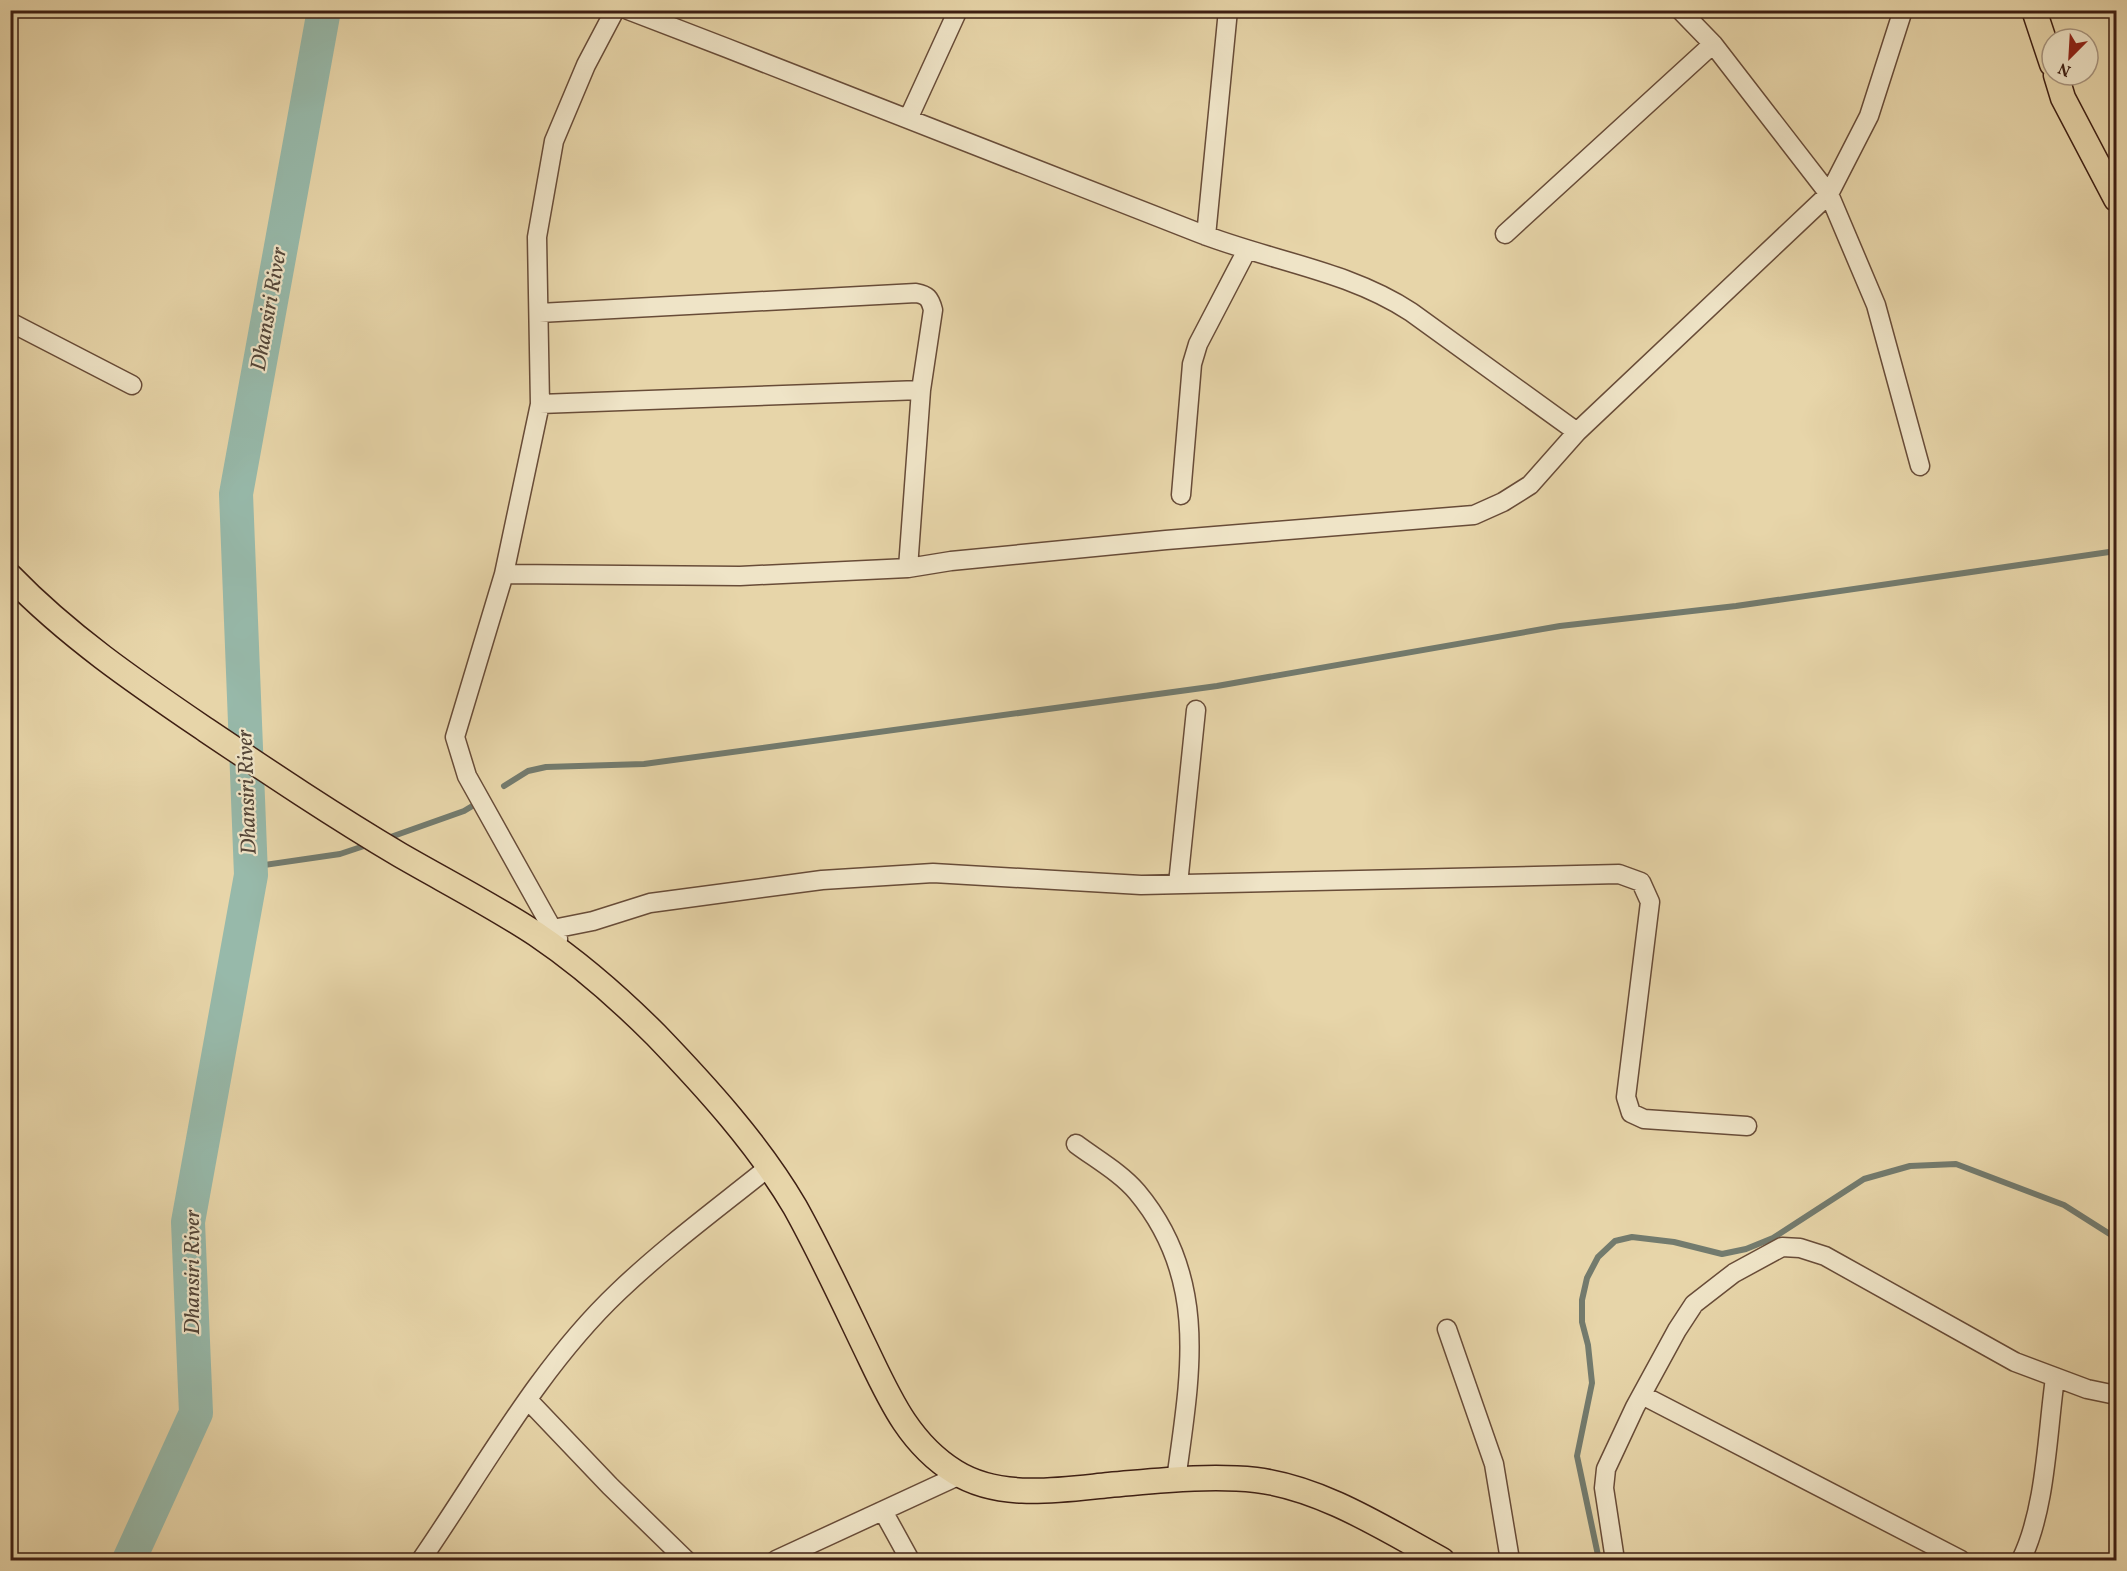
<svg xmlns="http://www.w3.org/2000/svg" width="2127" height="1571" font-family="Vollkorn,serif">
  <rect width="100%" height="100%" fill="#e7d5a9"/>
  <filter id="stains"><feTurbulence type="fractalNoise" baseFrequency=".00333" numOctaves="4"/><feColorMatrix values="0 0 0 0 .2 0 0 0 0 .09 0 0 0 0 .02 0 0 0 .5 -.17"/></filter>
  <radialGradient id="worn" r=".72"><stop offset=".6" stop-color="#630" stop-opacity="0"/><stop offset="1" stop-color="#630" stop-opacity=".3"/></radialGradient>
  <g fill="none" stroke-linecap="round" stroke-linejoin="round">
    <!-- stream -->
    <path stroke="#737b6e" stroke-width="6" d="M504 786 528 771 546 767 644 764 1217 686 1560 626 1736 606 2116 551
      M385 839 464 811 474 805
      M251 867 340 854 370 844
      M1599 1560 1577 1456 1592 1383 1588 1345 1582 1322V1300L1587 1278 1598 1257 1615 1241 1632 1237 1674 1242 1722 1254 1746 1249 1773 1238 1864 1179 1910 1166 1956 1164 2064 1205 2116 1238"/>
    <!-- river -->
    <path stroke="#97b9aa" stroke-width="34" d="M129 1560 196 1413 188 1222 251 875 236 494 324 10"/>
    <defs>
      <path id="minor" d="M628 10C819 83 1009 159 1199 233 1270 261 1347 270 1411 312L1577 432
        M1680 10 1713 44 1829 194 1876 305 1920 466
        M909 117 958 10
        M1505 234 1713 44
        M1206 236 1228 10
        M539 313 916 293C927 295 930 298 933 310L921 390 908 568
        M10 322 132 385
        M540 404 921 390
        M1181 495 1192 364 1198 344 1247 250
        M504 574 740 576 908 568 951 561 1166 540 1474 515 1503 502 1530 485 1577 432 1829 194 1869 116 1903 10
        M1178 884 1196 710
        M553 929 593 921 650 903 822 880 933 873 1141 885 1619 874 1641 882 1650 902 1626 1097 1631 1113 1644 1119 1747 1126
        M558 939 467 776 455 737 504 574 540 404 537 237 554 141 586 65 615 10
        M1076 1144C1096 1159 1121 1173 1137 1192 1210 1279 1190 1377 1176 1480
        M1447 1329 1494 1464 1510 1560
        M1642 1395 1961 1560
        M528 1400 610 1486 686 1560
        M883 1511 910 1560
        M421 1560C483 1470 538 1368 618 1292 665 1247 718 1208 769 1167
        M776 1560 960 1475
        M1615 1560 1604 1488 1606 1469 1635 1407 1677 1330 1694 1304 1734 1273 1782 1247 1800 1248 1825 1256 2015 1362 2087 1389 2116 1395
        M2021 1560C2046 1509 2047 1435 2055 1378"/>
      <path id="major" d="M2034 10 2052 64
        M2056 75 2063 98 2116 199
        M10 576C69 637 137 683 206 730 270 773 334 816 400 855 445 881 492 905 536 934 579 963 619 998 656 1035 706 1087 758 1144 795 1207 819 1250 840 1295 861 1339 886 1390 905 1441 955 1472 1000 1500 1059 1490 1109 1485 1158 1481 1207 1475 1256 1480 1322 1488 1385 1529 1442 1560"/>
    </defs>
    <!-- minor casing -->
    <use href="#minor" stroke="#684c38" stroke-width="21"/>
    <!-- major casing -->
    <use href="#major" stroke="#3e1f13" stroke-width="27"/>
    <!-- minor -->
    <use href="#minor" stroke="#efe4c7" stroke-width="18"/>
    <!-- major -->
    <use href="#major" stroke="#e7d5a9" stroke-width="24"/>
  </g>
  <g text-anchor="middle" dominant-baseline="central" stroke-width="4.5" stroke-linejoin="round" paint-order="stroke">
    <!-- water labels -->
    <g font-size="22" font-style="italic" fill="#544639" stroke="#efe4c7">
      <text transform="translate(270 309) rotate(-80)">Dhansiri River</text>
      <text transform="translate(248 792) rotate(-92)">Dhansiri River</text>
      <text transform="translate(193 1272) rotate(-90)">Dhansiri River</text>
    </g>
  </g>
  <!-- margin -->
  <rect width="2127" height="1571" fill="none" stroke="#e7d5a9" stroke-width="36"/>
  <rect x="12" y="12" width="2103" height="1547" fill="none" stroke="#3e1f13" stroke-width="3"/>
  <rect x="18" y="18" width="2091" height="1535" fill="none" stroke="#3e1f13" stroke-width="1.5"/>
  <!-- north arrow -->
  <g transform="translate(2070 57) rotate(204)"><circle r="28" fill="#efe4c7" stroke="#a8957f" stroke-width="1.5"/>
  <path d="M0-4.5L10 22L0 15L-10 22Z" fill="#8f2418"/>
  <text y="-9" font-size="16" font-weight="bold" text-anchor="middle" fill="#3e1f13">N</text>
  </g>
  <rect width="100%" height="100%" filter="url(#stains)"/>
  <rect width="100%" height="100%" fill="url(#worn)"/>
</svg>
